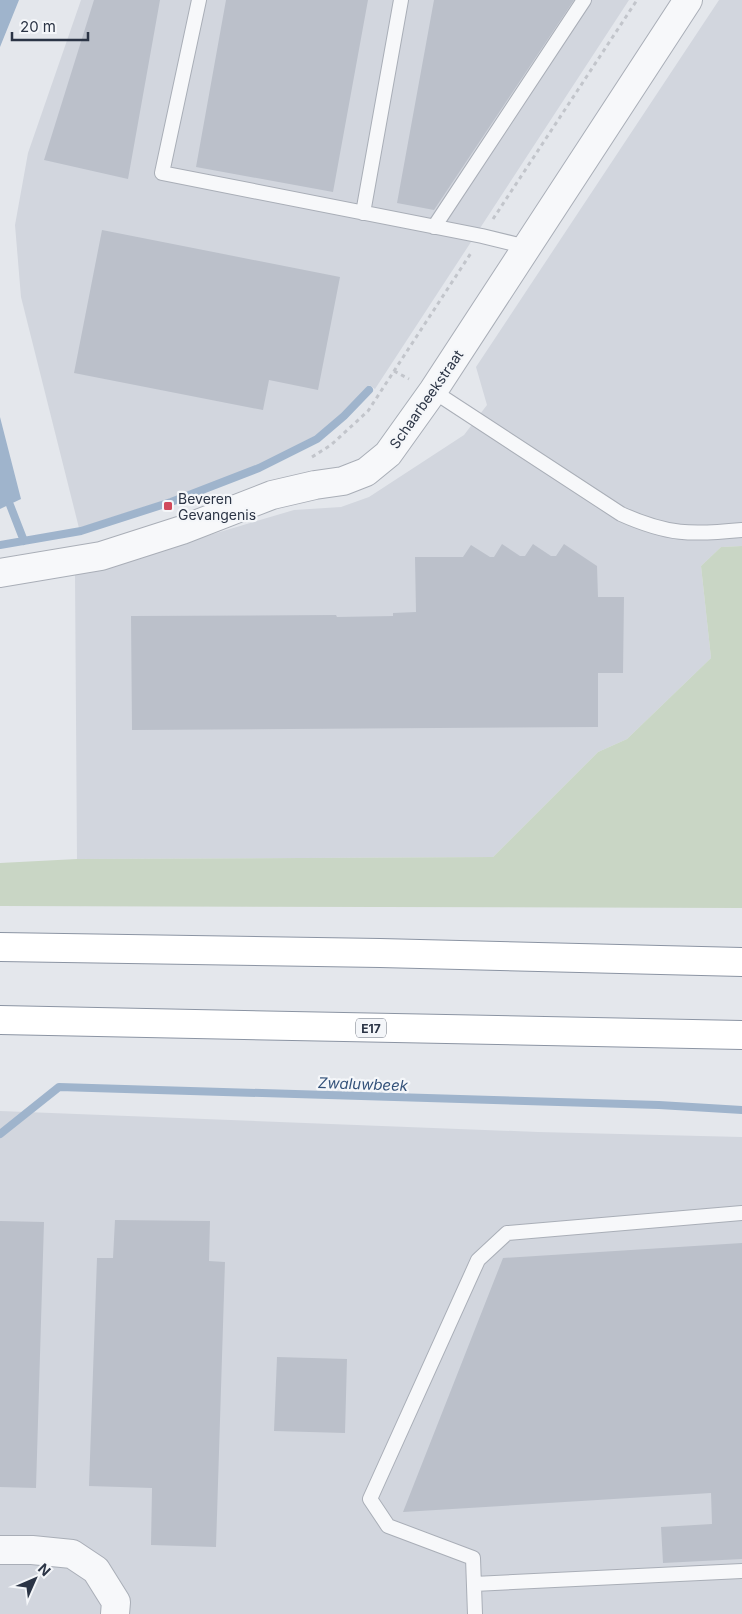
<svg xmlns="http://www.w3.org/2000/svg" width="742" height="1614" font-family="Inter,sans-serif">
  <rect width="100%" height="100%" fill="#e4e7ec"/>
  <!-- built -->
  <path fill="#d2d6de" d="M81 0H629L375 389 369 385 343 414 315 436 257 466 169 499 79 528 21 297 15 225 28 153Z
    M719 0H742V546L721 547 701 566 711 658 627 739 598 752 493 857 77 859 75 575 294 510 341 507 369 497 464 435 487 405 476 367Z
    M0 1111 538 1132 742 1137V1614H0Z"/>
  <!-- green -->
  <path fill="#c9d6c5" d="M742 546V908L0 906V863L77 859 493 857 598 752 627 739 711 658 701 566 721 547Z"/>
  <!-- water -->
  <path fill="#9fb4cc" d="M0 0H19L0 47Z
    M0 417 21 499 0 509Z"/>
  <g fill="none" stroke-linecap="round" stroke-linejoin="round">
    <!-- stream -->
    <path stroke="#9fb4cc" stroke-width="8" d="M10 505 24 541
      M0 545 81 531 171 502 259 468 317 439 344 416 369 390
      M0 1134 59 1087 659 1105 742 1110"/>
  </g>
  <!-- building -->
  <path fill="#bbc0ca" d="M94 0H160L128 179 44 160Z
    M226 0H368L333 192 196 167Z
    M434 0H574L434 210 397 203Z
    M102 230 340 277 318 390 269 380 263 410 74 373Z
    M502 544 520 556H525L533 544 551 556H556L564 544 597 566 598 597H624L623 673H598V727L132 730 131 616 336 615 337 617 393 616V613L416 612 415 557H463L471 545 490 557H494Z
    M115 1220 210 1221 209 1261 225 1262 216 1547 151 1545 152 1488 89 1486 97 1258H113Z
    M0 1221 44 1222 36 1488 0 1487Z
    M742 1243V1559L663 1563 661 1527 712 1524 711 1493 403 1512 503 1258Z
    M277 1357 347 1359 345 1433 274 1431Z"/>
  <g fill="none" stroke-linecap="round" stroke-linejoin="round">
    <defs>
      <path id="service" d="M199 0 162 173 482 236 527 247
        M363 213 401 0
        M434 227 584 0
        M433 391 621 514C668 535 691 535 742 530
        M474 1584 742 1571
        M475 1614 473 1558 388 1526 370 1499 478 1260 507 1233 742 1213"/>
      <path id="minor" d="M0 573 101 556 182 530 272 495 315 485 343 481 366 472 388 454 433 391 688 0
        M0 1550H32L72 1554 96 1570 116 1602 115 1614"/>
      <path id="motorway" d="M0 947 380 953 742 962
        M0 1020 742 1035"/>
    </defs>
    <!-- service casing -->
    <use href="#service" stroke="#a9aeb7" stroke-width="16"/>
    <!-- minor casing -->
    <use href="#minor" stroke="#a9aeb7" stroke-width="30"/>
    <!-- motorway casing -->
    <use href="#motorway" stroke="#8b94a3" stroke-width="30"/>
    <!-- path -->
    <path stroke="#c2c5cb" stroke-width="3" stroke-dasharray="4 4" stroke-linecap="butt" d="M493 219 637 0
      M394 371 409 379
      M312 457 331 445 368 411 471 253"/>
    <!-- service -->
    <use href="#service" stroke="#f7f8fa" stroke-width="14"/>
    <!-- minor -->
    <use href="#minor" stroke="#f7f8fa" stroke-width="28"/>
    <!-- motorway -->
    <use href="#motorway" stroke="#fff" stroke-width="28"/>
  </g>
  <!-- markers -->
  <rect fill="#d1495b" stroke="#f4f6f9" stroke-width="2" x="163" y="501" width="10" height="10" rx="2.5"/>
  <g text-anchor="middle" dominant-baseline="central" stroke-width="4.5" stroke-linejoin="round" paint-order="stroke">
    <!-- shield labels -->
    <rect fill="#f4f6f9" stroke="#676e7b" stroke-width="1" x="356" y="1018.5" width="30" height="19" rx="4"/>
    <g font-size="12" font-weight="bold" fill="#2b3445">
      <text x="371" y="1028">E17</text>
    </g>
    <!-- street labels -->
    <g font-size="14" fill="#2b3445" stroke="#f4f6f9">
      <text transform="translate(426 399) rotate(-55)">Schaarbeekstraat</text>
    </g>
    <!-- poi labels -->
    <g font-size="14" fill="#2b3445" stroke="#f4f6f9" text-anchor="start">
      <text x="178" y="498">Beveren<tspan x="178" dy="16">Gevangenis</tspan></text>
    </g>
    <!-- water labels -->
    <g font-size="15" font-style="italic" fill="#34527a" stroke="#f4f6f9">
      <text transform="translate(363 1084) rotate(2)">Zwaluwbeek</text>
    </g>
  </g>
  <!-- north arrow -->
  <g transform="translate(35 1579) rotate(45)" stroke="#f4f6f9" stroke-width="4" paint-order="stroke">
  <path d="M0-4L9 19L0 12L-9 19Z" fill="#2b3445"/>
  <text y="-8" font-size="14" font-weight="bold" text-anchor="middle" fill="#2b3445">N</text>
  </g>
  <!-- scale -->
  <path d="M12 32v8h76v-8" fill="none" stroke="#2b3445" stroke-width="2.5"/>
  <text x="20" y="32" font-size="15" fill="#2b3445" stroke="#f4f6f9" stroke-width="4" paint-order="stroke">20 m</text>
</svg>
